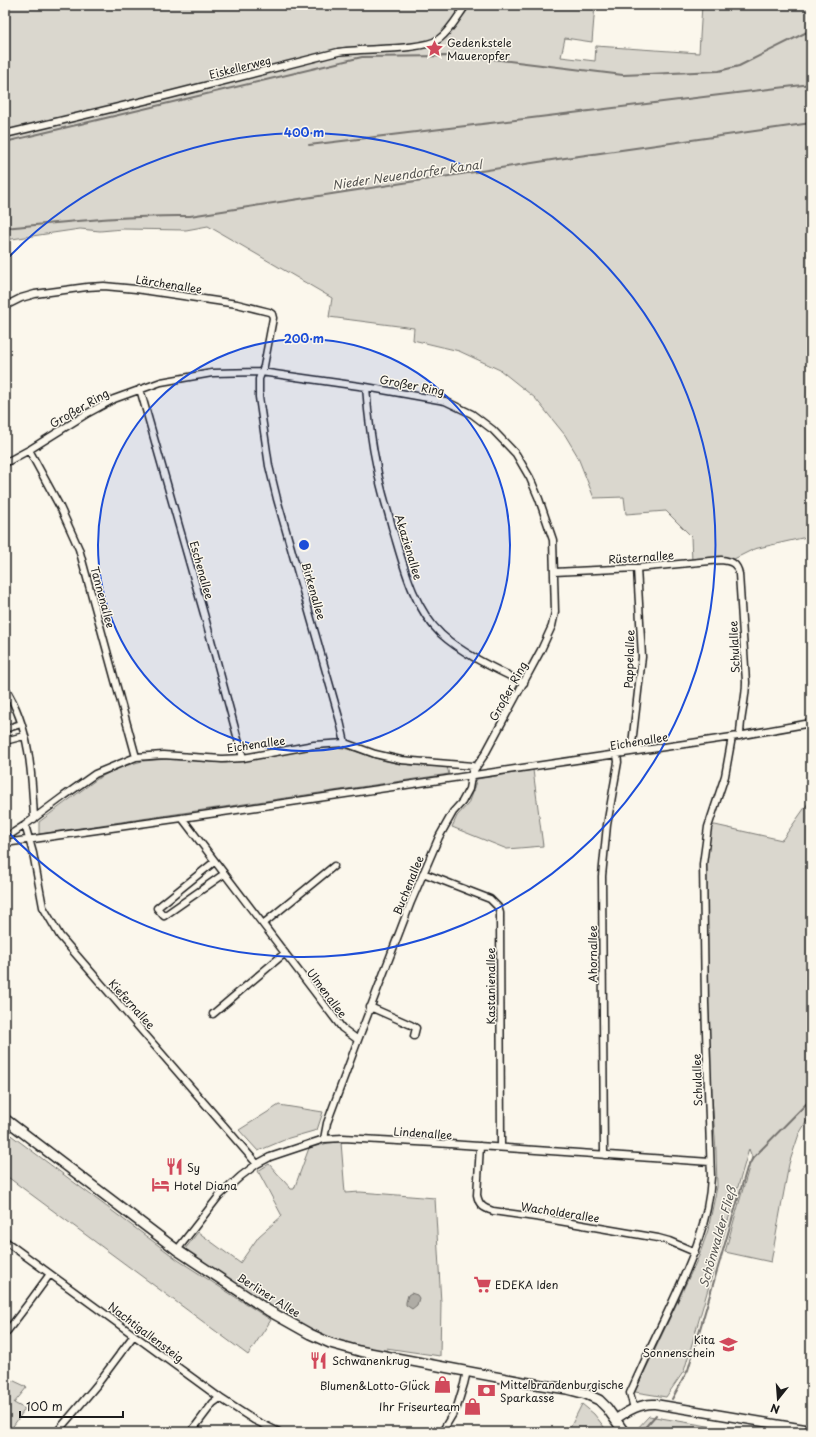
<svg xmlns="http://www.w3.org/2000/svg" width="816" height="1437" font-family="'Playpen Sans',sans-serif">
  <rect width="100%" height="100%" fill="#fbf7ec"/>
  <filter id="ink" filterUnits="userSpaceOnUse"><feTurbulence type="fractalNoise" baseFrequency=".025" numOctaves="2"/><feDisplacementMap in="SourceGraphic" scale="8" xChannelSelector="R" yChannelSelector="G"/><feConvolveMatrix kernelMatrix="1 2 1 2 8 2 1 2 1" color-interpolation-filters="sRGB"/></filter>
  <g filter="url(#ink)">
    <!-- green -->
    <path fill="#dad7ce" stroke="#7b7a75" d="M5 5H595L592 42 565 38 561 57 595 61 596 46 699 53 702 5H811V536L754 549 730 561 692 563 691 536 666 511 626 514 624 497 594 498 577 455 565 435 535 398 500 370 459 351 413 340 414 328 329 317 332 298 208 226 186 230 123 229 100 231 80 229 5 240Z
      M336 747C354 749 369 757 386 761 406 766 427 766 447 767L449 774 39 834V822L97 779 118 768 142 761 168 759 226 763 313 749Z
      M533 770 543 846 507 849 452 827 457 816 468 804 477 779Z
      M811 799V1114L799 1134 789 1164 771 1262 725 1252 752 1157 749 1149 684 1371 666 1397 635 1392 699 1256 708 1230 717 1187 716 1151 705 1003 702 902 708 827 715 825 782 840Z
      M279 1105 323 1112 317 1130 289 1138 258 1151 239 1130Z
      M5 1129 12 1136 178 1260 271 1320 248 1355 5 1175Z
      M341 1142 345 1193 360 1192 435 1198 441 1303 440 1356 386 1348 390 1353C365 1348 339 1342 316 1332 269 1310 227 1278 185 1249L198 1232 240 1263 259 1236 282 1216 258 1171 269 1164 291 1189H294L309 1148 328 1143Z
      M5 1373 12 1380 27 1387 14 1403 25 1409 9 1432H5Z
      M582 1404 594 1414 608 1432H568Z
      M649 1416 743 1432H636L635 1431Z"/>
    <!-- water -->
    <path fill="#afaca5" stroke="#74726e" d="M411 1293 417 1295 419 1298 417 1305 412 1309 406 1305V1302L408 1295Z"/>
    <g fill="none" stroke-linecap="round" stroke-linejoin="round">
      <!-- stream -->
      <path stroke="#74726e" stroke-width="2" d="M5 142 362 57 445 56 492 59 623 75 719 71 739 66 811 30
        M309 145 811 84
        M5 228C67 222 128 215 190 216L558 159 811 123
        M672 1399 688 1370 747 1168 753 1158 811 1099
        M641 1432 656 1415"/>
      <defs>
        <path id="minor" d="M5 134 169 95 338 52C362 48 423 51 439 39 450 31 458 16 466 5
          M5 306 21 298 35 294 87 287 104 286 136 289 237 304 269 312 272 314 273 318 264 366 259 379V397L269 466 277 499 340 721 345 743
          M366 387C368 414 371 441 377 468 380 488 387 507 392 527 403 563 412 606 441 634 464 655 496 669 524 683
          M140 389 204 614 243 758
          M29 450 60 507 79 549 136 757
          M5 463 29 450 88 413 114 399 161 382 212 373 261 372 366 387 445 401 472 414 493 430 516 454 530 478 539 499 553 540 555 612 552 626 541 650 485 754 470 776
          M554 572 637 568 721 560C731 561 737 563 739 574L746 682C746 700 740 717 740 736
          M5 688C30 727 32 774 34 819
          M5 729 21 724
          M5 741 24 736
          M633 751 632 744 642 657 637 568
          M182 818 342 1028 358 1040
          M25 825 33 853 43 907 60 936 257 1164
          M5 838 25 825 64 796 95 774 136 757 163 755 222 759 243 758 314 745 345 743 375 754 401 760 473 766 469 789 462 802 453 812 439 837 411 902 358 1040 327 1123 324 1139
          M5 843 182 818 617 754 732 737 811 723
          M214 862 157 908 164 916 224 874
          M423 873 490 899 498 907 500 913 501 1147
          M263 924 334 866
          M370 1007 411 1025 416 1028 414 1036
          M213 1014 285 953
          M480 1146 477 1195C479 1205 483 1208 493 1211L542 1218 658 1238 669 1241 695 1252
          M604 1155 602 876 607 825 618 762 617 754
          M5 1241 220 1398 254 1420 279 1432
          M177 1250 219 1196 241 1176 257 1164 270 1157 324 1139 343 1138 435 1143 710 1162
          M5 1334 31 1300 50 1274
          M634 1409 630 1393C643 1364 657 1334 671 1305 690 1264 709 1223 711 1177L705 1003 703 864 708 827 725 776 732 737
          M57 1432 96 1386 134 1335
          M191 1432 213 1403 220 1398
          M442 1432 457 1407 464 1384 467 1371"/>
        <path id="tertiary" d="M616 1419C627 1411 641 1403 655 1404L811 1430"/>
        <path id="secondary" d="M5 1119 177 1250 269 1311 310 1334 330 1343 359 1351 523 1382 567 1389 586 1394 599 1400 607 1408 624 1432"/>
      </defs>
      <!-- minor casing -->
      <use href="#minor" stroke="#1c1c1c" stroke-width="9"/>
      <!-- tertiary casing -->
      <use href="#tertiary" stroke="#1c1c1c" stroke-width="11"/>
      <!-- secondary casing -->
      <use href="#secondary" stroke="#1c1c1c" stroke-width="12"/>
      <!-- minor -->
      <use href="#minor" stroke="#fbf7ec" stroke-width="6"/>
      <!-- tertiary -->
      <use href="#tertiary" stroke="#fbf7ec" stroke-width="8"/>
      <!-- secondary -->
      <use href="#secondary" stroke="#fbf7ec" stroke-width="9"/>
    </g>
  </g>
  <!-- distance rings -->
  <circle cx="304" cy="545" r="206" fill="#1d4ed8" fill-opacity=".12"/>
  <g fill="none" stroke="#1d4ed8" stroke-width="2">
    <circle cx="304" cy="545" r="206"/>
    <path d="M5 261A412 412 0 1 1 5 829"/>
  </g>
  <!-- icons -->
  <defs>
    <symbol id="sight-bare" viewBox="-9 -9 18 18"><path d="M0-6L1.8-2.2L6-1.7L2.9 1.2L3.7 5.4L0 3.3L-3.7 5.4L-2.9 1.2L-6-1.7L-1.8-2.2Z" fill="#d1495b" stroke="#fbf7ec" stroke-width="2.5" paint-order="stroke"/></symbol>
    <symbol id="restaurant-bare" viewBox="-9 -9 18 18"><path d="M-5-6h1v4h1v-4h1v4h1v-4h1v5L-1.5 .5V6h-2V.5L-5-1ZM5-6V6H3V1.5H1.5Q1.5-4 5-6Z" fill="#d1495b" stroke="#fbf7ec" stroke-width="2.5" paint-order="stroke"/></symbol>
    <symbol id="hotel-bare" viewBox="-9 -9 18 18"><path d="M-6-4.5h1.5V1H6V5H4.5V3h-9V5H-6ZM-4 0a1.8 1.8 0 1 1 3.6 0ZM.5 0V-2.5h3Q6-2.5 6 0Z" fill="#d1495b" stroke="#fbf7ec" stroke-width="2.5" paint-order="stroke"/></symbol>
    <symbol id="supermarket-bare" viewBox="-9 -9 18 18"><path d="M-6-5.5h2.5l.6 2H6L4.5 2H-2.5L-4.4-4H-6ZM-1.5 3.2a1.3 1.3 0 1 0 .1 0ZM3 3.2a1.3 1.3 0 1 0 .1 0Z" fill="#d1495b" stroke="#fbf7ec" stroke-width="2.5" paint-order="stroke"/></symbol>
    <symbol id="school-bare" viewBox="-9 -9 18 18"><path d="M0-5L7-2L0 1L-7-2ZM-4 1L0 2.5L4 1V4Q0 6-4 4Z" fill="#d1495b" stroke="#fbf7ec" stroke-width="2.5" paint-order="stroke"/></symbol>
    <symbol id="shop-bare" viewBox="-9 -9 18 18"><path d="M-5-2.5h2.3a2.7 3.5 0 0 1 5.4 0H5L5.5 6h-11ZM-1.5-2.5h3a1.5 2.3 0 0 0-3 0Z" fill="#d1495b" stroke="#fbf7ec" stroke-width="2.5" paint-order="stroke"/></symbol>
    <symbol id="bank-bare" viewBox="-9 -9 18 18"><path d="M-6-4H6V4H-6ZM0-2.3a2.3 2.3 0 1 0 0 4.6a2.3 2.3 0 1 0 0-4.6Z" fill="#d1495b" stroke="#fbf7ec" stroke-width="2.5" paint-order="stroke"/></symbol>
  </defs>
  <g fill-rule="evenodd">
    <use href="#sight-bare" x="422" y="36" width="25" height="25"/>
    <use href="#restaurant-bare" x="162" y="1154" width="25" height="25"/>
    <use href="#hotel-bare" x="148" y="1172" width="25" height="25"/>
    <use href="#supermarket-bare" x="470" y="1272" width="25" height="25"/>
    <use href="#school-bare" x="716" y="1332" width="25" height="25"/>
    <use href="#restaurant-bare" x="306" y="1348" width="25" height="25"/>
    <use href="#shop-bare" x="430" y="1372" width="25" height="25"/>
    <use href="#bank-bare" x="474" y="1378" width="25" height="25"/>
    <use href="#shop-bare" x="460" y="1394" width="25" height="25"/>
  </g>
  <g text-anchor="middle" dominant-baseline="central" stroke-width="3" stroke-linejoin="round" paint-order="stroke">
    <!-- poi labels -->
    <g font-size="11" fill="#1c1c1c" stroke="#fbf7ec" text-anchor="start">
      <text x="447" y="42">Gedenkstele<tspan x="447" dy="13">Maueropfer</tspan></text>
      <text x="187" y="1167">Sy</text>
      <text x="174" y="1185">Hotel Diana</text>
      <text x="495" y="1284">EDEKA Iden</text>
      <text x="715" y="1339" text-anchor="end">Kita<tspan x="715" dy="13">Sonnenschein</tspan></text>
      <text x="332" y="1360">Schwanenkrug</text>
      <text x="500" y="1384">Mittelbrandenburgische<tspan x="500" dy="13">Sparkasse</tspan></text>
      <text x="430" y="1385" text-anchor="end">Blumen&amp;Lotto-Glück</text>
      <text x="460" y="1406" text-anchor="end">Ihr Friseurteam</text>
    </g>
    <!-- street labels -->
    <g font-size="11" fill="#1c1c1c" stroke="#fbf7ec">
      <text transform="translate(240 67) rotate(-14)">Eiskellerweg</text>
      <text transform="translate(169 284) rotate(9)">Lärchenallee</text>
      <text transform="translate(412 385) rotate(11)">Großer Ring</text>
      <text transform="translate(79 408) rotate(-30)">Großer Ring</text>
      <text transform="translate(409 547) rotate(73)">Akazienallee</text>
      <text transform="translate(641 557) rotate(-4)">Rüsternallee</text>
      <text transform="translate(202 570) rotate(74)">Eschenallee</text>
      <text transform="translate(314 591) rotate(74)">Birkenallee</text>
      <text transform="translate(103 597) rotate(75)">Tannenallee</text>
      <text transform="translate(734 647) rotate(-93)">Schulallee</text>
      <text transform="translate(629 659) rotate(-88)">Pappelallee</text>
      <text transform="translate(508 691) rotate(-61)">Großer Ring</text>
      <text transform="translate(639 741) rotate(-9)">Eichenallee</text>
      <text transform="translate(256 744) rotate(-8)">Eichenallee</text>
      <text transform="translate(408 885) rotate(-68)">Buchenallee</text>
      <text transform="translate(592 954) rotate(-90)">Ahornallee</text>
      <text transform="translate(490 986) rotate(-90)">Kastanienallee</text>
      <text transform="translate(327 993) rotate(53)">Ulmenallee</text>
      <text transform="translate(132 1004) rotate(48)">Kiefernallee</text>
      <text transform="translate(697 1080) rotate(-92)">Schulallee</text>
      <text transform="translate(423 1133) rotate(4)">Lindenallee</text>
      <text transform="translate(560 1212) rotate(9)">Wacholderallee</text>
      <text transform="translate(269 1295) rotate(32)">Berliner Allee</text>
      <text transform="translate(146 1332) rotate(37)">Nachtigallensteig</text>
    </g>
    <!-- water labels -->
    <g font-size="12" font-style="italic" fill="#575653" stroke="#fbf7ec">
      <text transform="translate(407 174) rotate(-8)">Nieder Neuendorfer Kanal</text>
      <text transform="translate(717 1237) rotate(-74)">Schönwalder Fließ</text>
    </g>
  </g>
  <circle cx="304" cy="545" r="6" fill="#1d4ed8" stroke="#fbf7ec" stroke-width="2"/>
  <g font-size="12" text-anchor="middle" font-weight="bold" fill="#1d4ed8" stroke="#fbf7ec" stroke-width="3" stroke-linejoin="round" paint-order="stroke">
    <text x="304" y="137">400 m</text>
    <text x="304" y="343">200 m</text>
  </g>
  <!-- margin -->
  <rect width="816" height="1437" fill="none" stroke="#fbf7ec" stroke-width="20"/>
  <rect x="10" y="10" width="796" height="1417" fill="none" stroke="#1c1c1c" stroke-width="1.5" filter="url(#ink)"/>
  <!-- north arrow -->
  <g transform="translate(778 1399) rotate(197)" stroke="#fbf7ec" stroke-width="3" paint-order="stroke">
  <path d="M0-3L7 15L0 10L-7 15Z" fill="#1c1c1c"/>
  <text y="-6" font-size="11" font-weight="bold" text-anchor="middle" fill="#1c1c1c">N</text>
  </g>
  <!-- scale -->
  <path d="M20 1411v6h103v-6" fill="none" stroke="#1c1c1c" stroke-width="2"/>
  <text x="26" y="1411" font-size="12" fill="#1c1c1c" stroke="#fbf7ec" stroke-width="3" paint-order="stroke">100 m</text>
</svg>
